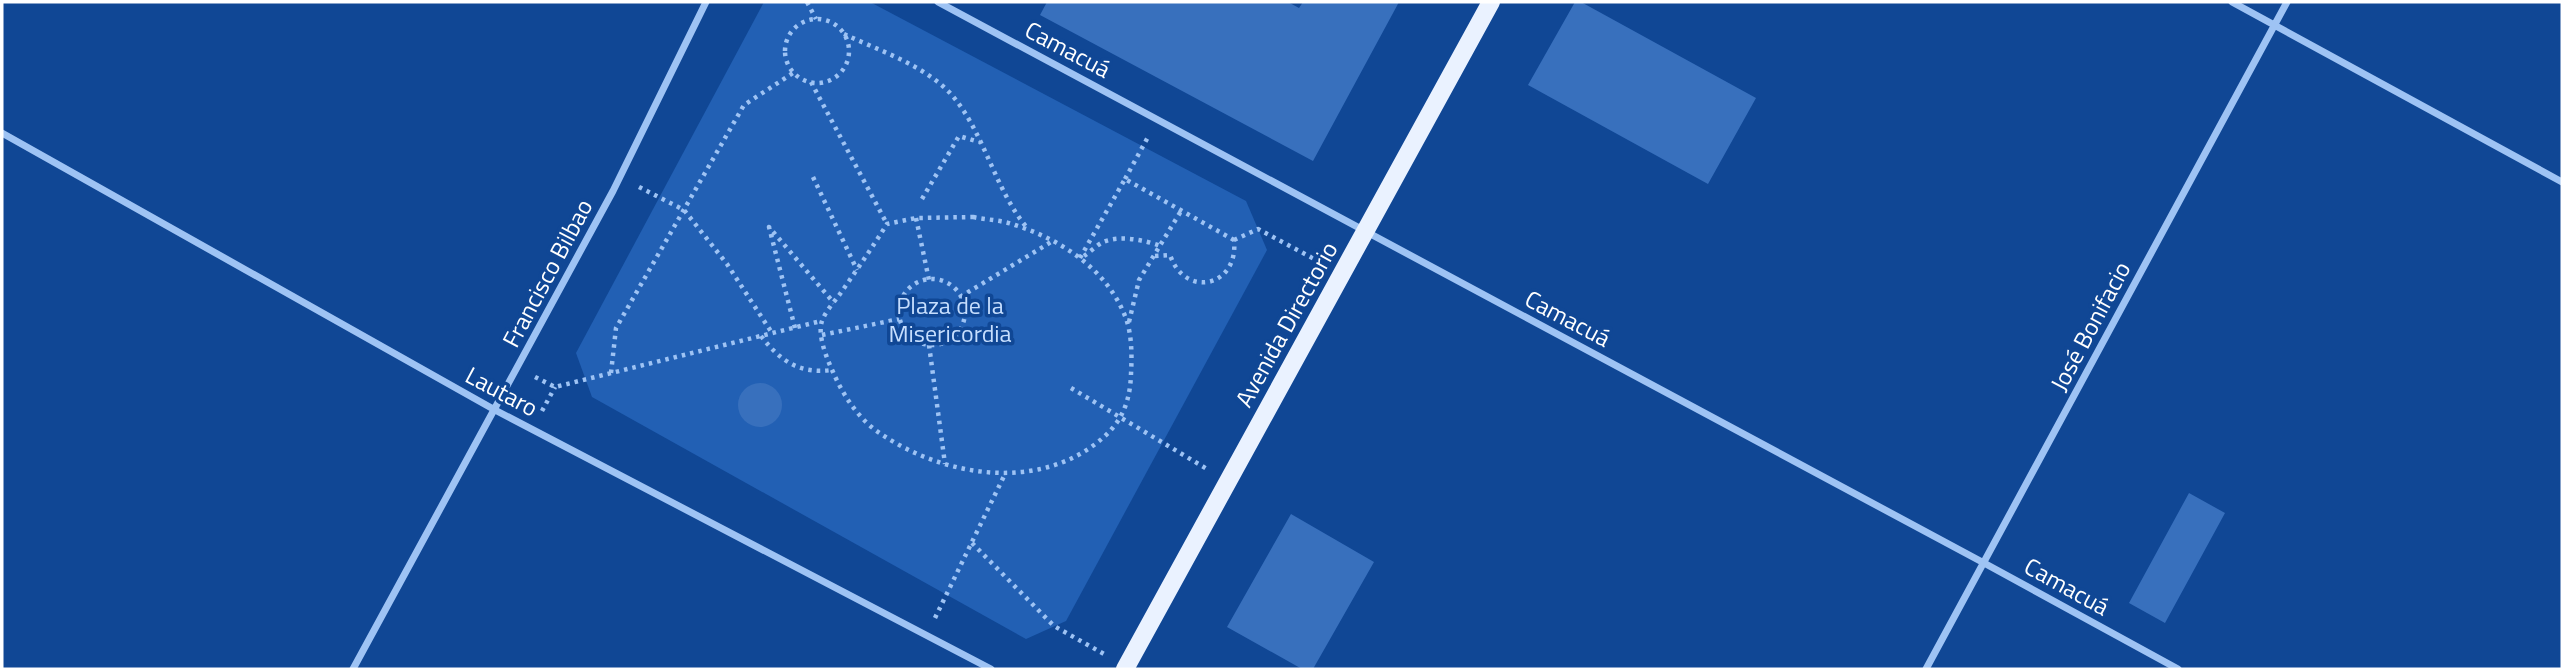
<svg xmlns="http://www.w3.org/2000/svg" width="2564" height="671" font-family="'Titillium Web',sans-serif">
  <rect width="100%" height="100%" fill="#104795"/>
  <!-- green -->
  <path fill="#2260b4" d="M764 2H870L1246 201 1267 250 1066 621 1026 639 592 397 576 353Z"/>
  <!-- building -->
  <path fill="#3870bd" d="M1047 2H1288L1299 8 1303 2H1399L1313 161 1040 15Z
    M1575 2H1581L1756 98 1708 184 1528 85Z
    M738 405a22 22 0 1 1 44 0a22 22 0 1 1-44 0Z
    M2189 493 2225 513 2165 623 2129 603Z
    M1291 514 1374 562 1313 669H1302L1227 627Z"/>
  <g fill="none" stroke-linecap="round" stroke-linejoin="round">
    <!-- path -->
    <path stroke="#9ec3f4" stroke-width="4.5" stroke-dasharray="3.5 5" stroke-linecap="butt" d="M807 2 816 19
      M785 51a32 32 0 1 1 64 0a32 32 0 1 1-64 0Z
      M844 34C880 51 924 65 951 94 985 133 994 189 1028 229
      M811 82 887 224
      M813 177 857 270
      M1125 179 1148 137
      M639 187 684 210 727 264 772 333
      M922 199 959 136 979 142
      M973 217C987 220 1002 220 1015 225 1062 240 1107 270 1125 316 1132 333 1132 355 1131 374 1130 405 1120 426 1094 445 1031 491 942 475 881 434 859 420 843 395 833 372 827 359 817 335 822 321 825 312 834 302 840 294 856 271 872 248 887 224L916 218Z
      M916 218 929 280
      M1234 240 1258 229 1320 262
      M1084 256C1090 252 1097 245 1103 242 1120 235 1144 240 1161 246
      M1155 256 1170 255C1185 299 1239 287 1234 240
      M1080 258 1125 179 1234 240
      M899 312a33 33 0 1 1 66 0a33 33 0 1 1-66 0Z
      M960 297 1051 242
      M1129 322 1139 280 1181 211
      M795 328 769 227 834 303
      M822 335 899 319
      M761 336C781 362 800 374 832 370
      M929 345 945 464
      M611 373 616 328 744 105 793 73
      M535 377 555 387 821 321
      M1071 388 1207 469
      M542 411 555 387
      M972 543 1054 626 1104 654
      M935 618 1005 474"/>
    <!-- minor -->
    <path stroke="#9ec3f4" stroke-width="7" d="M938 2 1984 563 2178 669
      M2232 2 2562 182
      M2 133 495 410 991 669
      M353 669 613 191 706 2
      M1926 669 2287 2"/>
    <!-- primary -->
    <path stroke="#eaf2ff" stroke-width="18" d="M1125 669 1491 2"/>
  </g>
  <g text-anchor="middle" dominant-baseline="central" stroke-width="7" stroke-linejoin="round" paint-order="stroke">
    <!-- street labels -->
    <g font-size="24" fill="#fff" stroke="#104795">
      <text transform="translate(1068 49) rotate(28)">Camacuá</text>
      <text transform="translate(547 273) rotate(-62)">Francisco Bilbao</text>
      <text transform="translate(1568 318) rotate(28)">Camacuá</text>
      <text transform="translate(1286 324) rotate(-61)">Avenida Directorio</text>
      <text transform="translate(2090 326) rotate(-62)">José Bonifacio</text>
      <text transform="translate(502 391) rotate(28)">Lautaro</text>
      <text transform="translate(2067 586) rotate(29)">Camacuá</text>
    </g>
    <!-- park labels -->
    <g font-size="24" fill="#c6defe" stroke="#104795">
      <text x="950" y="305">Plaza de la<tspan x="950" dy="28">Misericordia</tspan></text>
    </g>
  </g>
  <!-- border -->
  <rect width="2564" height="671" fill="none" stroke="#ffffff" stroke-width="7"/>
</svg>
